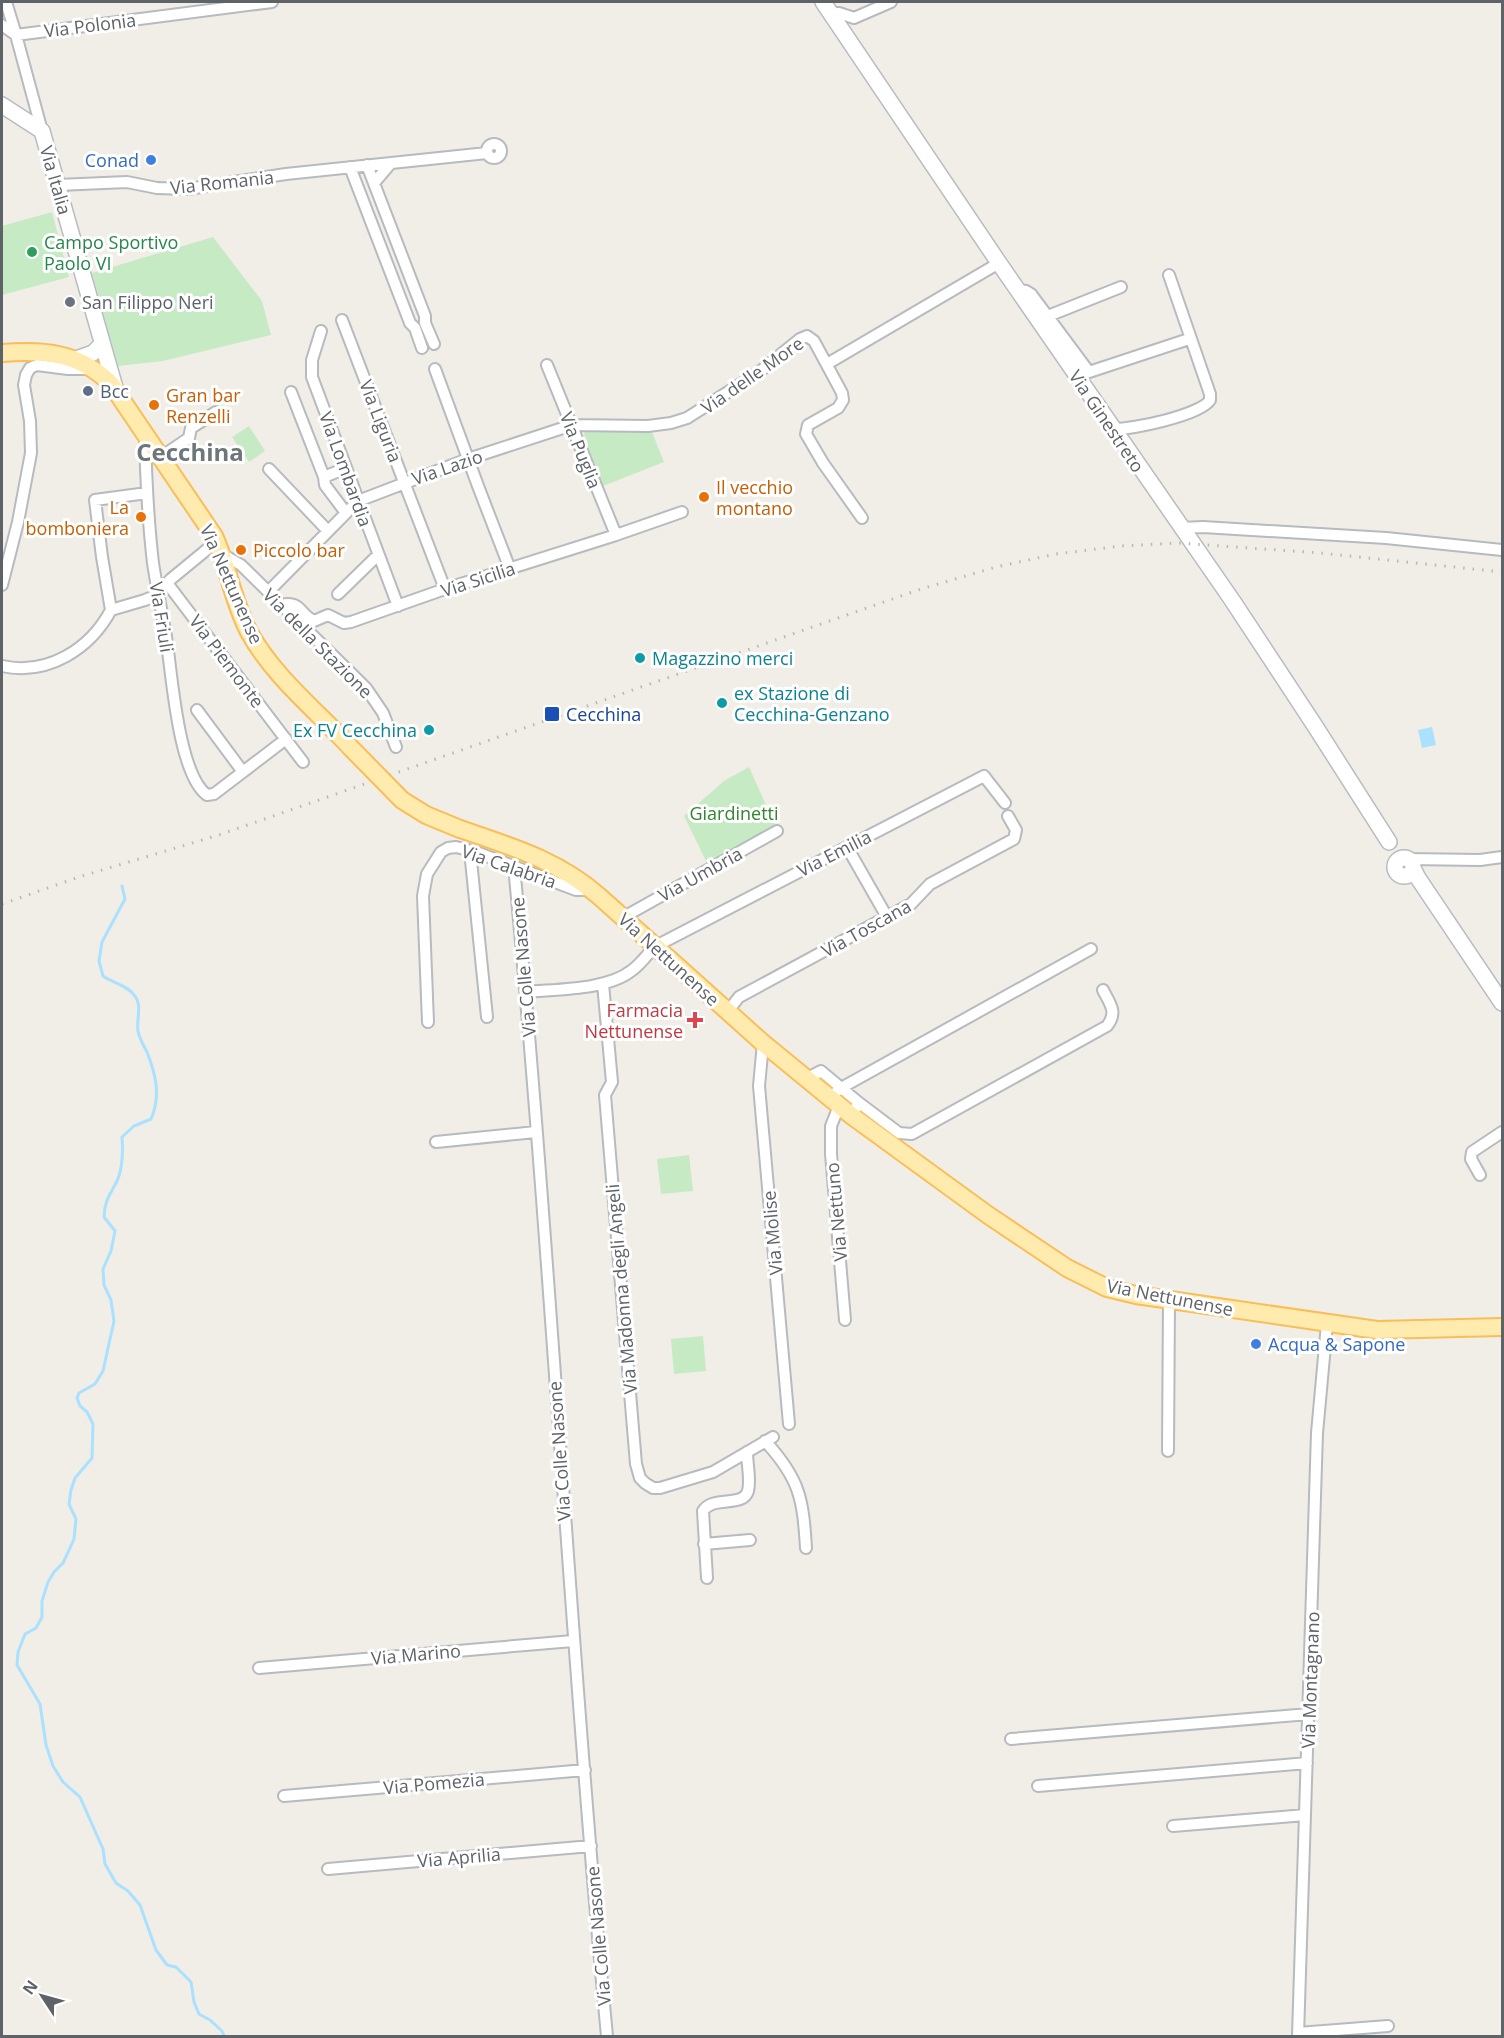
<svg xmlns="http://www.w3.org/2000/svg" width="1504" height="2038" font-family="'Open Sans',sans-serif">
  <rect width="100%" height="100%" fill="#f1eee7"/>
  <!-- green -->
  <path fill="#c6eac3" d="M52 212 69 277 2 295V226Z
    M213 237 262 301 271 335 163 361 118 366 92 273Z
    M249 426 265 451 249 462 232 437Z
    M586 429 642 430 652 432 664 462 603 486 588 450 584 433Z
    M749 767 775 825 707 863 684 816 724 781Z
    M689 1155 693 1191 661 1194 657 1159Z
    M703 1336 706 1371 674 1374 671 1339Z"/>
  <!-- water -->
  <path fill="#a9e1ff" d="M1432 727 1436 745 1422 748 1418 730Z"/>
  <g fill="none" stroke-linecap="round" stroke-linejoin="round">
    <!-- stream -->
    <path stroke="#a9e1ff" stroke-width="3" d="M122 886 125 899 102 942 99 961 103 976C113 983 127 985 134 995 143 1005 136 1019 138 1031 139 1038 144 1046 147 1052 156 1075 161 1096 151 1119L134 1126 122 1137C123 1151 123 1163 119 1176 113 1193 105 1195 104 1217L115 1231 111 1251 103 1269 104 1285 111 1300 114 1321 103 1371 95 1384 79 1393 77 1398 80 1406 87 1412 93 1424 92 1458 75 1478 71 1490 69 1504 76 1519 74 1539 63 1563 54 1572 48 1582 42 1601V1617L36 1628 25 1634 18 1652 17 1665 40 1704 46 1745 53 1766 63 1782 80 1797 103 1849 105 1864 116 1883 128 1891 140 1905 156 1950 167 1965 176 1967 191 1982 194 2002 199 2014 210 2020 222 2031 224 2036"/>
    <defs>
      <path id="street" d="M6 2 16 35 272 2
        M831 14 839 13 854 18 891 2
        M2 25 16 35 42 131
        M487 151a7 7 0 1 1 14 0a7 7 0 1 1-14 0Z
        M367 165 425 316V323L434 344
        M350 167 410 323 415 328 422 348
        M374 183 391 163
        M58 185 127 182 157 188 188 189 286 174 487 153
        M1018 290 1026 291 1031 294 1089 372 1186 340
        M1048 316 1121 287
        M342 320 445 589
        M321 331 312 360V377L398 606
        M827 364 999 263
        M547 365 616 535
        M435 369 478 486 510 569
        M291 392 324 477
        M1112 429C1131 430 1201 415 1210 400V394L1169 275
        M145 435C146 478 148 520 153 563 157 590 163 616 167 643 172 678 179 775 207 795L214 794 286 739
        M161 457 189 438 191 428 216 412
        M346 468 324 477 325 485 346 513
        M269 469 328 531
        M1181 528 1203 527 1386 538 1502 550
        M222 554 241 565 366 688 383 713 396 747
        M167 583 303 762
        M2 585 18 522 31 453 30 421 24 385 26 375 30 368 37 365 68 369H89
        M268 592 358 501 468 459 572 425 648 426 671 423 687 418 758 373 800 339 807 336 814 341 842 393 843 400 838 408 808 425 806 434 823 463 862 518
        M338 594 378 555
        M281 605C301 600 299 614 314 621L328 615 344 623 351 622 445 589 616 535 682 512
        M111 610 102 557 95 500 147 493
        M2 666C48 676 90 649 111 610L145 600 155 596 171 579 216 542
        M197 710 243 772
        M847 847 887 917
        M470 851 487 1017
        M1407 859 1480 860 1502 857
        M514 866C551 1256 570 1647 607 2036
        M622 918 777 831
        M603 984 612 1082 605 1095 636 1464 640 1478 645 1483 653 1488H660L713 1472 773 1437
        M526 992C557 989 607 990 631 971 640 965 647 955 654 947L984 776 1005 803
        M728 1011 739 997 911 904 930 884 1014 839 1016 830 1008 816
        M428 1022 423 896 427 874 441 852 448 848 456 847 476 852 576 890H582L587 886
        M763 1043 759 1086 789 1424
        M806 1079 821 1071 858 1102 856 1108
        M829 1098 841 1088 1091 949
        M858 1102 899 1133 912 1134 1107 1026C1118 1012 1110 1004 1103 990
        M839 1106 831 1126V1154L845 1320
        M436 1142 536 1132
        M1480 1175 1471 1159 1472 1152 1502 1132
        M765 1441C800 1479 803 1499 806 1548
        M1168 1451 1169 1300
        M704 1544 750 1540
        M707 1578 703 1511C713 1495 743 1508 748 1491 751 1480 747 1464 747 1452
        M259 1668 573 1641
        M1011 1739 1309 1714
        M1038 1786 1307 1763
        M284 1796 585 1770
        M1173 1826 1305 1815
        M328 1869 591 1846
        M1298 2033 1388 2026
        M1298 2036 1317 1433 1327 1324"/>
      <path id="secondary" d="M823 2 999 263 1232 600 1315 726 1389 842
        M2 105 42 131 116 391
        M76 359 93 353 102 344
        M1395 867a9 9 0 1 1 18 0a9 9 0 1 1-18 0Z
        M1413 868 1418 878 1502 1003"/>
      <path id="primary" d="M2 353C44 350 79 352 111 384L214 536C228 566 233 602 249 632 273 676 316 710 350 747
        M460 829C512 847 558 860 600 897L763 1043 852 1116 988 1215 1067 1268 1107 1288 1136 1295 1377 1330 1502 1327"/>
    </defs>
    <!-- street casing -->
    <use href="#street" stroke="#b7babe" stroke-width="14"/>
    <!-- secondary casing -->
    <use href="#secondary" stroke="#b8bcc1" stroke-width="18"/>
    <!-- primary casing -->
    <use href="#primary" stroke="#f9be58" stroke-width="20"/>
    <!-- street -->
    <use href="#street" stroke="#fff" stroke-width="10"/>
    <!-- secondary -->
    <use href="#secondary" stroke="#fff" stroke-width="15"/>
    <!-- primary -->
    <use href="#primary" stroke="#ffebae" stroke-width="16"/>
    <!-- rail -->
    <path stroke="#b6b7b8" stroke-width="3" stroke-dasharray="1.5 8" stroke-linecap="butt" d="M2 904 82 876 219 835 921 589 996 567 1056 554 1121 546 1178 543 1320 553 1502 572"/>
    <defs>
      <path id="primary-bridge" d="M350 747 402 800 426 815 460 829"/>
    </defs>
    <!-- primary-bridge casing -->
    <use href="#primary-bridge" stroke="#f9be58" stroke-width="20" stroke-linecap="butt"/>
    <!-- primary-bridge -->
    <use href="#primary-bridge" stroke="#ffebae" stroke-width="16"/>
  </g>
  <!-- markers -->
  <g fill="#3f7fe0" stroke="#fff" stroke-width="2">
    <circle cx="151" cy="160" r="6"/>
    <circle cx="1256" cy="1344" r="6"/>
  </g>
  <circle fill="#2e9e5b" stroke="#fff" stroke-width="2" cx="32" cy="252" r="6"/>
  <circle fill="#6b7280" stroke="#fff" stroke-width="2" cx="70" cy="302" r="6"/>
  <circle fill="#5c6f8a" stroke="#fff" stroke-width="2" cx="88" cy="391" r="6"/>
  <g fill="#e8710a" stroke="#fff" stroke-width="2">
    <circle cx="154" cy="405" r="6"/>
    <circle cx="704" cy="497" r="6"/>
    <circle cx="141" cy="517" r="6"/>
    <circle cx="241" cy="550" r="6"/>
  </g>
  <g fill="#0f9aa8" stroke="#fff" stroke-width="2">
    <circle cx="640" cy="658" r="6"/>
    <circle cx="722" cy="703" r="6"/>
    <circle cx="429" cy="730" r="6"/>
  </g>
  <rect fill="#1a4fb4" stroke="#fff" stroke-width="2" x="544" y="706" width="16" height="16" rx="3"/>
  <path fill="#e0444e" stroke="#fff" stroke-width="2" d="M692 1011h6v6h6v6h-6v6h-6v-6h-6v-6h6z"/>
  <g text-anchor="middle" dominant-baseline="central" stroke-width="6" stroke-linejoin="round" paint-order="stroke">
    <!-- street labels -->
    <g font-size="18" fill="#5e6368" stroke="#fff">
      <text transform="translate(90 25) rotate(-7)">Via Polonia</text>
      <text transform="translate(56 180) rotate(74)">Via Italia</text>
      <text transform="translate(222 182) rotate(-6)">Via Romania</text>
      <text transform="translate(752 375) rotate(-35)">Via delle More</text>
      <text transform="translate(381 421) rotate(69)">Via Liguria</text>
      <text transform="translate(1107 421) rotate(56)">Via Ginestreto</text>
      <text transform="translate(581 450) rotate(68)">Via Puglia</text>
      <text transform="translate(447 467) rotate(-19)">Via Lazio</text>
      <text transform="translate(346 469) rotate(70)">Via Lombardia</text>
      <text transform="translate(478 579) rotate(-18)">Via Sicilia</text>
      <text transform="translate(232 584) rotate(66)">Via Nettunense</text>
      <text transform="translate(162 617) rotate(81)">Via Friuli</text>
      <text transform="translate(318 643) rotate(45)">Via della Stazione</text>
      <text transform="translate(227 661) rotate(53)">Via Piemonte</text>
      <text transform="translate(834 853) rotate(-27)">Via Emilia</text>
      <text transform="translate(509 866) rotate(19)">Via Calabria</text>
      <text transform="translate(700 874) rotate(-29)">Via Umbria</text>
      <text transform="translate(866 928) rotate(-29)">Via Toscana</text>
      <text transform="translate(669 959) rotate(42)">Via Nettunense</text>
      <text transform="translate(523 967) rotate(-95)">Via Colle Nasone</text>
      <text transform="translate(836 1212) rotate(-95)">Via Nettuno</text>
      <text transform="translate(772 1233) rotate(-95)">Via Molise</text>
      <text transform="translate(621 1289) rotate(-95)">Via Madonna degli Angeli</text>
      <text transform="translate(1170 1297) rotate(11)">Via Nettunense</text>
      <text transform="translate(559 1451) rotate(-94)">Via Colle Nasone</text>
      <text transform="translate(416 1654) rotate(-5)">Via Marino</text>
      <text transform="translate(1310 1680) rotate(-88)">Via Montagnano</text>
      <text transform="translate(434 1783) rotate(-5)">Via Pomezia</text>
      <text transform="translate(459 1857) rotate(-5)">Via Aprilia</text>
      <text transform="translate(598 1936) rotate(-95)">Via Colle Nasone</text>
    </g>
    <!-- shop labels -->
    <g font-size="18" fill="#366cbe" stroke="#fff" text-anchor="end">
      <text x="139" y="160">Conad</text>
      <text x="1268" y="1344" text-anchor="start">Acqua &amp; Sapone</text>
    </g>
    <!-- leisure labels -->
    <g font-size="18" fill="#27864d" stroke="#fff" text-anchor="start">
      <text x="44" y="242">Campo Sportivo<tspan x="44" dy="21">Paolo VI</tspan></text>
    </g>
    <!-- worship labels -->
    <g font-size="18" fill="#5b616d" stroke="#fff" text-anchor="start">
      <text x="82" y="302">San Filippo Neri</text>
    </g>
    <!-- service labels -->
    <g font-size="18" fill="#4e5e75" stroke="#fff" text-anchor="start">
      <text x="100" y="391">Bcc</text>
    </g>
    <!-- food labels -->
    <g font-size="18" fill="#c56008" stroke="#fff" text-anchor="start">
      <text x="166" y="395">Gran bar<tspan x="166" dy="21">Renzelli</tspan></text>
      <text x="716" y="487">Il vecchio<tspan x="716" dy="21">montano</tspan></text>
      <text x="129" y="507" text-anchor="end">La<tspan x="129" dy="21">bomboniera</tspan></text>
      <text x="253" y="550">Piccolo bar</text>
    </g>
    <!-- culture labels -->
    <g font-size="18" fill="#0d838f" stroke="#fff" text-anchor="start">
      <text x="652" y="658">Magazzino merci</text>
      <text x="734" y="693">ex Stazione di<tspan x="734" dy="21">Cecchina-Genzano</tspan></text>
      <text x="417" y="730" text-anchor="end">Ex FV Cecchina</text>
    </g>
    <!-- transit labels -->
    <g font-size="18" fill="#164399" stroke="#fff" text-anchor="start">
      <text x="566" y="714">Cecchina</text>
    </g>
    <!-- park labels -->
    <g font-size="18" fill="#338530" stroke="#fff">
      <text x="734" y="813">Giardinetti</text>
    </g>
    <!-- health labels -->
    <g font-size="18" fill="#be3a42" stroke="#fff" text-anchor="end">
      <text x="683" y="1010">Farmacia<tspan x="683" dy="21">Nettunense</tspan></text>
    </g>
    <!-- district labels -->
    <g font-size="24" font-weight="bold" fill="#6f767a" stroke="#fff">
      <text x="190" y="451">Cecchina</text>
    </g>
  </g>
  <!-- border -->
  <rect width="1504" height="2038" fill="none" stroke="#5e6368" stroke-width="6"/>
  <!-- north arrow -->
  <g transform="translate(42 1996) rotate(306)" stroke="#ffffff" stroke-width="4.5" paint-order="stroke">
  <path d="M0-4.5L10 22L0 15L-10 22Z" fill="#5e6368"/>
  <text y="-9" font-size="16" font-weight="bold" text-anchor="middle" fill="#5e6368">N</text>
  </g>
</svg>
